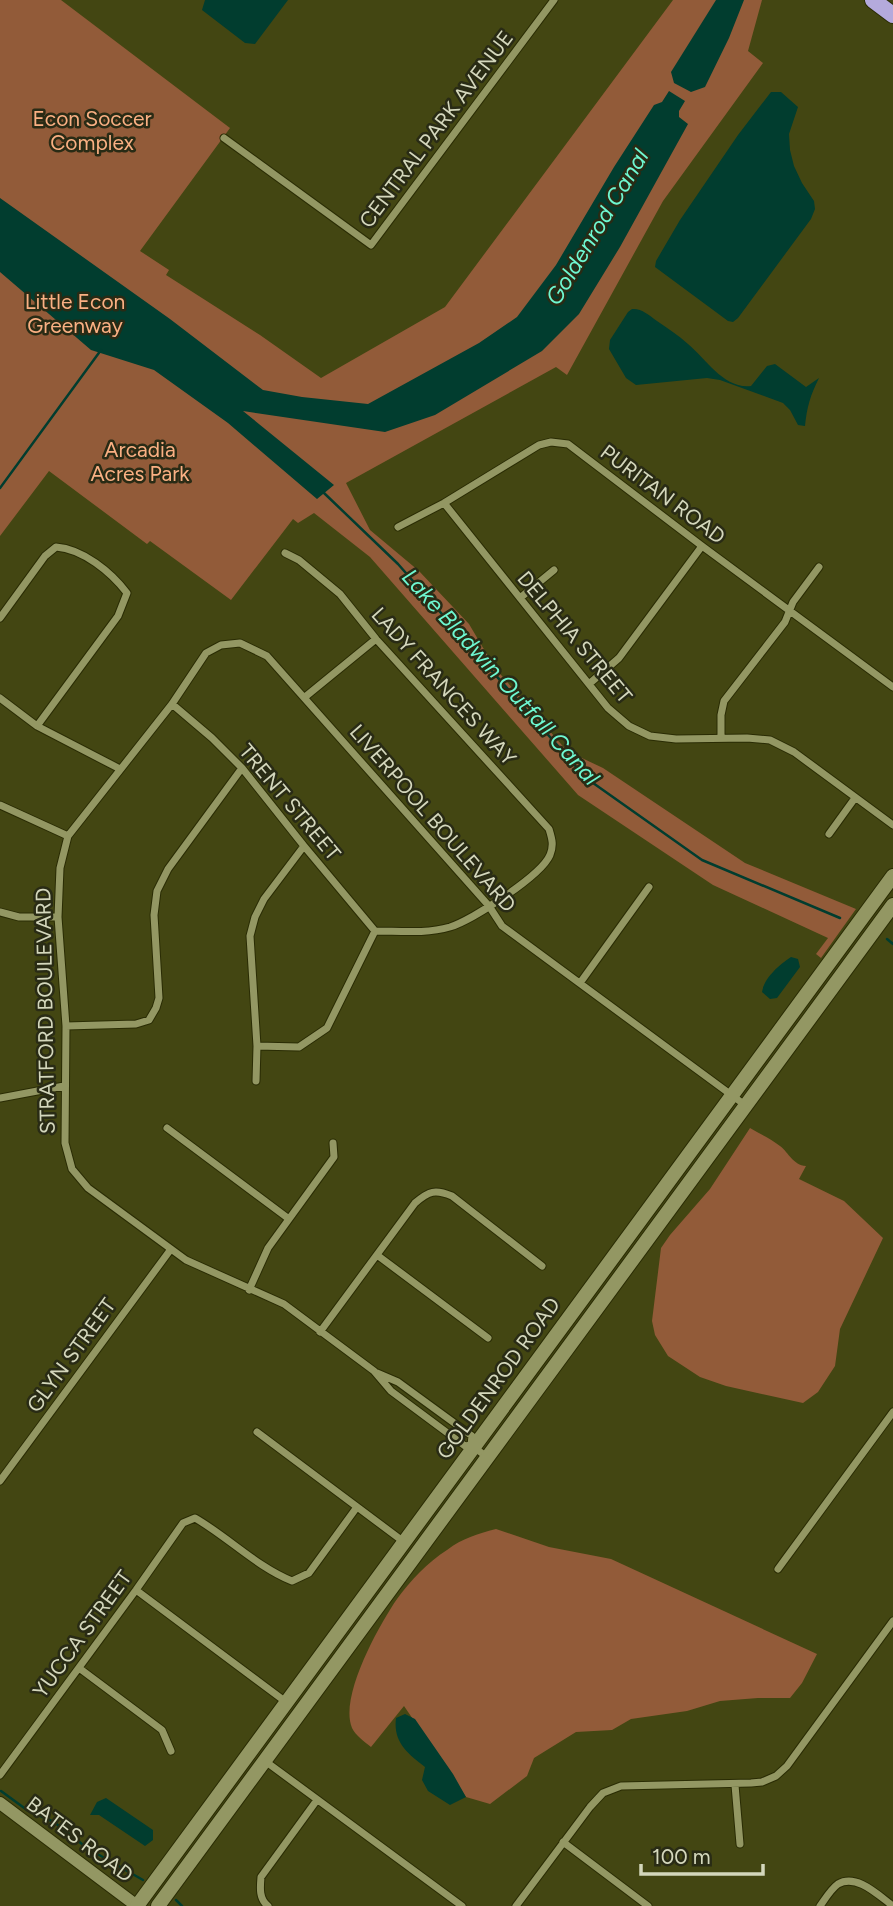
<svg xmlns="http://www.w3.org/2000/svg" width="893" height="1906" font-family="Figtree,sans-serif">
  <rect width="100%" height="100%" fill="#434612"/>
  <!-- green -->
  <path fill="#925b39" d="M0 0H61L230 128 140 251 169 270 166 275 260 335 321 378 445 307 673 0H762L748 51 763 63 663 201 567 375 556 367 346 483 370 530 419 571 469 624 495 668 567 751 603 768 745 863 856 909 821 958 816 954 828 938 713 885 578 795 370 557 314 513 298 523 293 519 231 600 150 541 147 544 49 471 0 536Z
    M750 1128C760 1134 771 1139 780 1146 789 1153 793 1165 806 1166L799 1179 844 1201 883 1238 840 1329 835 1366 818 1392 803 1403 726 1386 700 1377 668 1356 655 1335 652 1321 661 1248 670 1235 710 1189Z
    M496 1529 549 1547 611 1559 817 1654 802 1683 790 1698H758L720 1701 687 1711 631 1719 612 1730 576 1732 534 1758 527 1776 490 1804 466 1797 404 1706 371 1747C365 1742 355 1735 352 1728 339 1697 379 1625 397 1599 410 1581 428 1562 447 1550 463 1538 477 1534 496 1529Z"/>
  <!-- water -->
  <path fill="#013d2f" d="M205 0H288L255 44 245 43 202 10Z
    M716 0H744L729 38 705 87 691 92 674 83 671 72Z
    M669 91 685 101 679 111V117L688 124 620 247 579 314 542 351 435 415 385 432 243 411 334 485 317 499 228 423 154 370 91 350 0 272V198L170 319 263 390 302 397 368 404 479 343 517 317 556 265 614 167 654 105 662 102Z
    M771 92H781L798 107 789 134 790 150 794 166 802 183 814 201 815 209 811 219 738 318 733 322 728 321 655 267 656 261 680 220 738 135Z
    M632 309C641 308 649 315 657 321 667 328 678 335 688 344 707 360 724 389 751 386L767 366 775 364 806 387 819 378C810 396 807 407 805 426L798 425 790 410 783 403 720 380 707 378 636 385 626 378 609 349 610 340 628 312Z
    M791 957 798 959 800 967 777 998 770 999 762 992C764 978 780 964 791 957Z
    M405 1714 415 1719 453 1774 466 1797 450 1805 428 1791 422 1780 425 1767C407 1753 393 1742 396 1718Z
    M106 1798 153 1830V1840L145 1846 99 1815H90L97 1802Z"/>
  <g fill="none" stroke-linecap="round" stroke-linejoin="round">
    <!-- stream -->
    <path stroke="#013d2f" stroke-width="2.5" d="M0 488 101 350
      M324 493 398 564 586 778 702 860 840 918
      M887 939 893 944
      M1 1791 27 1810 54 1822 87 1848 143 1880
      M176 1900 182 1906"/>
    <defs>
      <path id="minor" d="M224 138 371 245 554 0
        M444 503 608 708 629 726 650 736 676 739 747 738 770 740 794 752 893 825
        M398 527 444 503 539 445 551 442 568 444 702 546 893 687
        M520 598 554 570
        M0 618 45 556 56 547C83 549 111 572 127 593L118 616 37 726
        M589 684 619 658 702 546
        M305 697 376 639
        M0 698 37 726 120 769
        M172 704 212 738 242 768 304 846 375 931
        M721 738V715L724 701 785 622 793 602 819 567
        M0 805 68 836
        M829 834 855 798
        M0 912 19 917H58
        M580 983 649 887
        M66 1026 136 1024 149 1020 156 1008 159 998 154 915 157 891 168 869 242 768
        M257 1046 299 1047 327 1028 375 931C399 931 426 934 450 927 472 920 541 876 550 855 554 845 552 839 549 829L376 639 340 594 299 560 285 553
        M256 1081 257 1046 250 936 255 917 264 899 304 846
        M0 1098 64 1086
        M167 1128 289 1219
        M377 1255 488 1338
        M249 1290 268 1248 334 1157 333 1143
        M320 1332 415 1203C429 1191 435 1189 452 1196L542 1266
        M377 1373 398 1382 472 1436 471 1445
        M257 1432 404 1542
        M487 1457 471 1445 465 1446 391 1391 374 1371 284 1304 186 1260 88 1188 72 1169 65 1143 66 1026 58 917 60 868 68 836 172 704 206 653 221 645 240 643 267 656 489 906 502 926 745 1105
        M0 1481 171 1249
        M778 1569 893 1412
        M136 1590 286 1702
        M79 1668 162 1730 171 1751
        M265 1761 462 1906
        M0 1775 136 1590 183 1523 195 1518C228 1537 257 1567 292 1581L309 1573 357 1507
        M735 1785 740 1844
        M563 1842 648 1906
        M268 1906C259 1899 260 1888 261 1877L317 1800
        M516 1906 590 1807 603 1793 621 1786 751 1783 762 1782 776 1776 787 1766 893 1621
        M820 1906C825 1899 831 1889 838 1884 857 1873 879 1896 893 1906"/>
      <path id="tertiary" d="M0 1803 137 1906"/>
      <path id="secondary" d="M137 1906 893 876
        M158 1906 893 905"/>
      <path id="trunk" d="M873 0 893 15"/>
    </defs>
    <!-- minor casing -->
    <use href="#minor" stroke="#2a2c04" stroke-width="9"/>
    <!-- tertiary casing -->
    <use href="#tertiary" stroke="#2a2c04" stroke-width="14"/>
    <!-- secondary casing -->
    <use href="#secondary" stroke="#2a2c04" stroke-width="16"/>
    <!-- trunk casing -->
    <use href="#trunk" stroke="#2a2c04" stroke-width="18"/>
    <!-- minor -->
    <use href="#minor" stroke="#939763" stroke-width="7"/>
    <!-- tertiary -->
    <use href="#tertiary" stroke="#939763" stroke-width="12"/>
    <!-- secondary -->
    <use href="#secondary" stroke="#939763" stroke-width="14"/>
    <!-- trunk -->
    <use href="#trunk" stroke="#b4aadc" stroke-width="16"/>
  </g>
  <g text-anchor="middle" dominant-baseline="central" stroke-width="5" stroke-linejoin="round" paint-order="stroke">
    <!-- park labels -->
    <g font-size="21" fill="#fab083" stroke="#292b15">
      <text x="92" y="118">Econ Soccer<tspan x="92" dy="24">Complex</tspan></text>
      <text x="75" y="301">Little Econ<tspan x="75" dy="24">Greenway</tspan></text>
      <text x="140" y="449">Arcadia<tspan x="140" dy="24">Acres Park</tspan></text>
    </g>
    <!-- street labels -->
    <g font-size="21" fill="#d4d7bc" stroke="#292b15">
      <text transform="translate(436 129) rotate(-53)">CENTRAL PARK AVENUE</text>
      <text transform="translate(663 494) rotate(37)">PURITAN ROAD</text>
      <text transform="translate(575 637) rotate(50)">DELPHIA STREET</text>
      <text transform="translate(444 686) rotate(48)">LADY FRANCES WAY</text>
      <text transform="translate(290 802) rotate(50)">TRENT STREET</text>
      <text transform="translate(433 818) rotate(49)">LIVERPOOL BOULEVARD</text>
      <text transform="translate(45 1011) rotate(-91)">STRATFORD BOULEVARD</text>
      <text transform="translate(71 1355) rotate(-54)">GLYN STREET</text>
      <text transform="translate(498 1378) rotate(-54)">GOLDENROD ROAD</text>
      <text transform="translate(82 1634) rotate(-54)">YUCCA STREET</text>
      <text transform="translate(80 1839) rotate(37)">BATES ROAD</text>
    </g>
    <!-- water labels -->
    <g font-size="23" font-style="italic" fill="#6ef7d1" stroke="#292b15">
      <text transform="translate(597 227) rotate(-59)">Goldenrod Canal</text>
      <text transform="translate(501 677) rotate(48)">Lake Bladwin Outfall Canal</text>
    </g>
  </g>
  <!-- scale -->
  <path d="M641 1864v10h122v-10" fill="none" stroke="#d4d7bc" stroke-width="3.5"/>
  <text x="652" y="1864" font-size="21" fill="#d4d7bc" stroke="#292b15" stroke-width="5" paint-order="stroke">100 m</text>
</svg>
